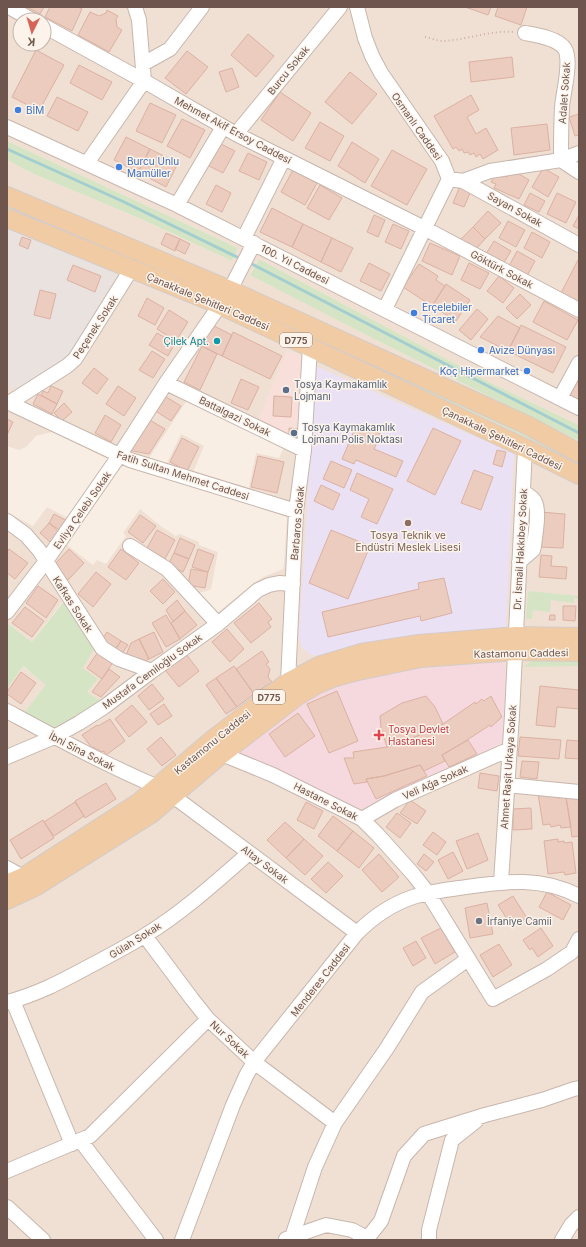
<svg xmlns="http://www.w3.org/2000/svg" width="586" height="1247" font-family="Inter,sans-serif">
  <rect width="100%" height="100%" fill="#f9eee4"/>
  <!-- residential -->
  <path fill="#f0e0d4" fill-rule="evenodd" d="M7 7H579V425L493 384 259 259 250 274 376 340 579 441V1240H7V689L22 666 47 685 87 692 82 668 64 600 32 642 7 623V512L33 526 47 507 70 519 110 460 52 432 36 436 26 447 19 450 7 446V160L34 174 141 219 232 261 238 248 7 141ZM20 20H44V44H20ZM188 399 285 445 279 458 256 453 248 492 192 475 204 446 181 434 166 465 149 458ZM123 464 287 517 284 563 283 569 263 577 254 583 217 613 199 593 207 591 211 589 218 552 199 545V542L180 534 176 536 162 527 140 509 123 533 126 536 106 564 97 560 93 565 67 545Z"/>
  <!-- commercial -->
  <path fill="#f8dfd9" d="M287 350 302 356 299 440 257 423Z"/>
  <!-- industrial -->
  <path fill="#e9e2de" d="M7 228 120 274 69 359 23 388 7 389Z"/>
  <!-- education -->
  <path fill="#ebe1f5" d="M316 366 514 454 506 627 393 641 327 656 311 655 302 648 299 638 300 618Z"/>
  <!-- medical -->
  <path fill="#f6d9df" d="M500 655 507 673 506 729 502 741 490 751 364 811 239 752 301 701 362 675Z"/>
  <!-- green -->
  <path fill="#d5e4c5" d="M7 141 238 248 232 261 141 219 34 174 7 160Z
    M7 204 114 246 213 293 65 232 7 210Z
    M259 259 493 384 579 425V441L376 340 250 275Z
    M321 338 489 414 579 460V465L534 441 490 420 319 343Z
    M528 591 579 596V599L574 598V603L551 600 550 612 533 610 532 619H526Z
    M65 600 95 647 83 668 98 679 87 692 102 702 53 729 24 713 46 685 23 666 7 689V623L32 642Z
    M533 660 579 661V666L523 667Z"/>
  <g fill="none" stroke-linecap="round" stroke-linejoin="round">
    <!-- stream -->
    <path stroke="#a3ced0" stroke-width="3" d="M7 149 122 201 241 259
      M248 262 579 433"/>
  </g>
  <!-- building -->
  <path fill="#ebccbf" stroke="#dbb1a2" d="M27 7H44L40 14Z
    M50 7H78L82 9 72 31 45 17Z
    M465 7H491L488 15Z
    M498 7H527L521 25 495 16Z
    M107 10 118 16 116 19 117 27 122 30 109 52 78 35 90 12 99 16 106 13Z
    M248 34 274 56 256 77 231 55Z
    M36 50 64 65 39 111 12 97Z
    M187 51 208 67 186 94 165 78Z
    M512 57 514 77 471 82 469 62Z
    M79 65 112 82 102 100 70 83Z
    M232 68 239 87 226 92 219 72Z
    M350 72 377 94 352 124 325 102Z
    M280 92 311 113 293 141 261 120Z
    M471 95 479 110 467 117 476 134 486 128 498 150 483 159 480 154 476 157 474 153 470 155 468 152 464 153 462 149 459 151 456 147 453 149 434 116Z
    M57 97 88 112 78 131 47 116Z
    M150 103 176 115 162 143 136 131Z
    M579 114V135L575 136 569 117Z
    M182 119 205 130 190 158 167 146Z
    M320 122 344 136 330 161 305 148Z
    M547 124 550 150 514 155 511 128Z
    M126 137 150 149 138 172 114 160Z
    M352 142 379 159 365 183 338 166Z
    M219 143 235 151 223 173 207 165Z
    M150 149 178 163 166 187 138 172Z
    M392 150 427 169 407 205 371 186Z
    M248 153 267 162 259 180 239 171Z
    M543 168 559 177 548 197 532 187Z
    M293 170 317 183 305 205 281 192Z
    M495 174 501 177 503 175 507 177 509 175 519 174 529 180 519 199 494 188 496 184 491 182Z
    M216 185 231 193 222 212 206 204Z
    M320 185 342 198 329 220 307 208Z
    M460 186 471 191 464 207 453 203Z
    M530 193 545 201 539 212 524 205Z
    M557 193 576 202 566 223 547 214Z
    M272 208 303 224 292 247 260 232Z
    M488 211 501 223 485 239 473 227Z
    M374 215 385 220 378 237 367 232Z
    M579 215V229L573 226Z
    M508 221 525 230 516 247 499 238Z
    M303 224 332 238 321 262 292 247Z
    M393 224 409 231 401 249 385 242Z
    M473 227 485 239 475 250 469 247 461 239Z
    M532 232 550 242 542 258 524 248Z
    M166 233 180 239 175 251 161 244Z
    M22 237 31 240 28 249 19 245Z
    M332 238 353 248 341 272 321 262Z
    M180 239 190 244 185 254 175 249Z
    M494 241 511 251 503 264 486 254Z
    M430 243 460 256 452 275 422 261Z
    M517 251 535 261 527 276 509 266Z
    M578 260 579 261V302L561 293Z
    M369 263 390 274 381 291 360 281Z
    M469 263 489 273 480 289 461 280Z
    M419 264 438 276 436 280 445 286 432 306 403 287Z
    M73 265 101 276 95 292 67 280Z
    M499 276 514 288 503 303 487 291Z
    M446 284 470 300 456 321 432 306Z
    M40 290 56 294 50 319 34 315Z
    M520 294 531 305 517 319 506 308Z
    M147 298 164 308 155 325 138 316Z
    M544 301 578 320 567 340 533 322Z
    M477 309 488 319 471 340 459 330Z
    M169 310 188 322 176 341 157 329Z
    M498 316 520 328 508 351 480 337Z
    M212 325 232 335 222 356 202 346Z
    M521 325 566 347 553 373 508 351Z
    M233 332 282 356 270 379 222 356Z
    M157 333 175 343 168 356 149 345Z
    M202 346 217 354 200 390 184 382Z
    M152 351 165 359 153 378 139 370Z
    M94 368 108 379 97 394 82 383Z
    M241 379 259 387 248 410 231 403Z
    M579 379V400L570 395Z
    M51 386 63 391 57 404 41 395 43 391 48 393Z
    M118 386 136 398 124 416 106 404Z
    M38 394 57 404 52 414 33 404Z
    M163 395 181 406 171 421 154 410Z
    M274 396 292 397 291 417 273 416Z
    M64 403 72 412 62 421 54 413Z
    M105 415 121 425 111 442 95 433Z
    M7 419 13 422 7 435Z
    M148 419 165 429 149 454 128 450Z
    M357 424 381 434 374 449 403 461 396 477 356 460 354 464 342 459Z
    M289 428 299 429V440L289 436Z
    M433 428 461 441 435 495 407 481Z
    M182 438 199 447 187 471 170 462Z
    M497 450 506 452 502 467 493 464Z
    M258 456 284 462 277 493 251 487Z
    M331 461 352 470 344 488 323 479Z
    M474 470 493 477 481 510 461 503Z
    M357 473 393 489 377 524 361 517 369 499 350 490Z
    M321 485 340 494 333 510 314 501Z
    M540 512 565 514 563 548 538 547Z
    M54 514 67 521 61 531 49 523Z
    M140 515 156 526 143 543 128 532Z
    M49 523 59 532 50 542 40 533Z
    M157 530 175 540 165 559 147 548Z
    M331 530 370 546 348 599 309 583Z
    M180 538 195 545 189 559 174 553Z
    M9 549 28 563 15 579 7 573V552Z
    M69 549 84 563 68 580 53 566Z
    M121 549 139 563 126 580 108 567Z
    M198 549 214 555 208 572 192 567Z
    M174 553 189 559 183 572 168 565Z
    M541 555 552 556 551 566 567 567 566 579 539 577Z
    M191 569 208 572 205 588 188 585Z
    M96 572 111 584 93 607 78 594Z
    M444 578 452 613 421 621 420 616 328 637 322 612 419 589 418 583Z
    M163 579 175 592 163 604 150 591Z
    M38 586 58 600 46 618 26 603Z
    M177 600 185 611 173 622 166 610Z
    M259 603 272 619 268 622 271 627 251 643 234 623Z
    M563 606H576L575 621 563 620Z
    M25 607 44 621 32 637 12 623Z
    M185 611 197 625 180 639 171 623Z
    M166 615 180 639 166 647 152 623Z
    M550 615H555V620H549Z
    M227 629 244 649 230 662 212 642Z
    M107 632 121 641 114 651 100 643Z
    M154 632 163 652 149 659 139 639Z
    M139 639 149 659 143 662 126 655 131 643Z
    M121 641 128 645 121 655 114 651Z
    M262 651 269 662 266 664 270 669 268 677 272 682 254 694 236 669Z
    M98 652 113 662 102 679 87 668Z
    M186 654 199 671 179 687 165 670Z
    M234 666 254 694 237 707 216 678Z
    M109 669 120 677 101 697 92 692Z
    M21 672 36 683 21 704 7 694V692Z
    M216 678 237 707 226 714 206 685Z
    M152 684 164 699 149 710 138 696Z
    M540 686 579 690V709L557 707 555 727 536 725Z
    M337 691 358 741 329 753 307 704Z
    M426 696 435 707 443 724 413 738 387 747 381 728 380 716 402 703Z
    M491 696 502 717 491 727 490 725 464 742 442 755 445 761 424 771 420 765 384 776 366 779 367 782 354 784 344 758H354L353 752 387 747 413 738 443 724 475 702 476 704 482 699 484 701Z
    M164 704 172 716 158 725 150 714Z
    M132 705 147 722 129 737 115 719Z
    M298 713 315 736 285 757 269 734Z
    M110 719 125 741 106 755 104 751 101 752 98 749 96 750 94 747 92 748 82 735 97 725 98 726Z
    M161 737 176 755 162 766 147 749Z
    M520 737 561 740 559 759 518 756Z
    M468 740 477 754 449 767 442 755Z
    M567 740 579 741V759L565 758Z
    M522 761 539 762 537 779 520 777Z
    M420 765 427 776 376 799 366 779 384 776Z
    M480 773 499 776 497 791 478 788Z
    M106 783 116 799 85 818 75 801Z
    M538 794 558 795V798L566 797 571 827 561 828 560 825 551 827 550 824 543 825Z
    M579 795V836L572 837 566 797Z
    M410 800 426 811 417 824 400 813Z
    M75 802 84 816 54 836 44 822Z
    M306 802 323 811 314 829 297 820Z
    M531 808 532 829 513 830V809Z
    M397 813 411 823 400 838 386 827Z
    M333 816 353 831 337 851 318 836Z
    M43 820 54 838 21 859 10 840Z
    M285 822 304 839 286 858 267 840Z
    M353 831 374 848 359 868 337 851Z
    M433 832 446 842 437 855 423 845Z
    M478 833 488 860 467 869 456 841Z
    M304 839 323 856 305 875 286 858Z
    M558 839V842L564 841V843L572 842 576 873 565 875 564 872 548 874 544 841Z
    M453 852 463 871 448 879 438 860Z
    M379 854 399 877 382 892 362 870Z
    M424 854 434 862 426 871 417 864Z
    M328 862 343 876 326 893 311 879Z
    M547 892 571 905 563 920 539 907Z
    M513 896 527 918 512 927 498 905Z
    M487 903 493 934 470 938 465 908Z
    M441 928 455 952 435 964 421 938Z
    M541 928 553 946 538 957 532 948 530 950 523 940Z
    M416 941 426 958 413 966 403 948Z
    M499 944 512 965 493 977 480 955Z"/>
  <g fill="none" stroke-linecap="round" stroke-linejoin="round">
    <defs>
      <path id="minor" d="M9 7 32 20
        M357 7 365 38 372 56 381 73 442 161 449 179 385 309
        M44 26 144 81 236 134 424 228 579 310
        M525 33C536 35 558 38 565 49 572 62 563 93 562 107 561 125 561 143 561 160L579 172
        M143 64 170 49 202 7
        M7 127 177 205 579 408
        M236 134 340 7
        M87 163 144 81 139 20 135 7
        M449 179 463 181 579 245
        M463 181 490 171 561 160 579 153
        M177 205 223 127
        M244 238 284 158
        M230 290 254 243
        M166 383 304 450
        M560 398 579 363
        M7 402 130 460 296 511
        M9 403 67 366 75 359 132 268
        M7 521 26 535 39 550 102 648 119 659 152 671
        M130 546 167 569 218 624
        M519 562 533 550 534 546C535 535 541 507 533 499 530 496 526 494 523 491
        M7 612 46 561 119 456 166 383 220 305
        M292 690 288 682 296 511 304 450 310 346
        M7 711C57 738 106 765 158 787
        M222 754 273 775 362 819 378 835 413 874 428 893 493 999 547 969 572 952 579 939
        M7 757 54 737 79 723 104 707 152 671 218 624 258 590 269 585 279 583 293 584
        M507 785 579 792
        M173 796 357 933
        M362 819 395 800 510 749
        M7 868 23 877
        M501 882 512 715 525 448
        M145 936 192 999 208 1019 254 1062 335 1123
        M13 1001 72 1144
        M7 1002C36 995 62 981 88 967 107 957 126 947 144 936 182 913 216 882 249 853
        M80 1140 156 1240
        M7 1171 90 1136 208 1019
        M7 1207 43 1240
        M292 1237 315 1167 335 1123 387 1048 422 992 468 959
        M286 1239 326 1225 352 1230 367 1238
        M182 1240 233 1105 246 1076 254 1062 357 933C373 917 392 904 413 897 428 892 444 890 459 888 502 882 539 875 579 896
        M366 1240 381 1221 404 1156 424 1134 485 1115 542 1100 574 1089 579 1088
        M429 1240V1230L452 1140 476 1121
        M562 1240 571 1225 579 1217"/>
      <path id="major" d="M7 196 230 290 527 425 579 453
        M7 218 220 305 525 448 579 475
        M7 884 23 877 138 803 212 740 288 682 321 665 361 653 419 644 516 636 579 637
        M7 900 35 887 151 814 222 754 296 697 318 684 335 677 358 671 421 658 515 651 579 652"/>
    </defs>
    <!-- minor casing -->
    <use href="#minor" stroke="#c8b6ac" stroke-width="16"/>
    <!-- major casing -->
    <use href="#major" stroke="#d4ccca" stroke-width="20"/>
    <!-- path -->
    <path stroke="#cfafa3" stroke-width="2" stroke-dasharray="1 3" stroke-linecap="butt" d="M425 37C431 38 437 41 443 41 467 40 490 30 514 32"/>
    <!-- minor -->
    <use href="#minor" stroke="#fff" stroke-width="14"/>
    <!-- major -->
    <use href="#major" stroke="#f0cba4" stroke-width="18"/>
  </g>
  <!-- markers -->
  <g fill="#3f7fe0" stroke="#fcf3ea" stroke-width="1.5">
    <circle cx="18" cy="110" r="4"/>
    <circle cx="119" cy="167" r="4"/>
    <circle cx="414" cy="313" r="4"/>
    <circle cx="481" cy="350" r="4"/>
    <circle cx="527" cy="371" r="4"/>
  </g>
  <circle fill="#0f9aa8" stroke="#fcf3ea" stroke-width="1.5" cx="217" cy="341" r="4"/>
  <g fill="#5c6f8a" stroke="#fcf3ea" stroke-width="1.5">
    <circle cx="286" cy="390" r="4"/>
    <circle cx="294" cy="433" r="4"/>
  </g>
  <circle fill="#8d6e63" stroke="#fcf3ea" stroke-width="1.5" cx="408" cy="523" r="4"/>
  <path fill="#e0444e" stroke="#fcf3ea" stroke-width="1.5" d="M377 729h4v4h4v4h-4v4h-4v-4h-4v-4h4z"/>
  <circle fill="#6b7280" stroke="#fcf3ea" stroke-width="1.5" cx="479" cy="921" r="4"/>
  <g text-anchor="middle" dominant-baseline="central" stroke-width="3" stroke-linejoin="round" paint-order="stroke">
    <!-- shield labels -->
    <g fill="#fcf3ea" stroke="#99847c" stroke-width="1">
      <rect x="280" y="333" width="32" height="14" rx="3"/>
      <rect x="253" y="690" width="32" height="14" rx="3"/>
    </g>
    <g font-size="9" font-weight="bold" fill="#6e554d">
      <text x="296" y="340">D775</text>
      <text x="269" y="697">D775</text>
    </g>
    <!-- street labels -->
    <g font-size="10" fill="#6e554d" stroke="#fcf3ea">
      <text transform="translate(288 70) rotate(-51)">Burcu Sokak</text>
      <text transform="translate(564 93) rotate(-86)">Adalet Sokak</text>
      <text transform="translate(417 126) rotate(55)">Osmanlı Caddesi</text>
      <text transform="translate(233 130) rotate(28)">Mehmet Akif Ersoy Caddesi</text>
      <text transform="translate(515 209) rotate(29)">Sayan Sokak</text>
      <text transform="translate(295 264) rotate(27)">100. Yıl Caddesi</text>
      <text transform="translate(502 269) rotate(28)">Göktürk Sokak</text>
      <text transform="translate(208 301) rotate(23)">Çanakkale Şehitleri Caddesi</text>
      <text transform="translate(95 327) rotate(-57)">Peçenek Sokak</text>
      <text transform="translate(235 416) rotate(26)">Battalgazi Sokak</text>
      <text transform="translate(502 438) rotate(26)">Çanakkale Şehitleri Caddesi</text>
      <text transform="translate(183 475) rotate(18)">Fatih Sultan Mehmet Caddesi</text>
      <text transform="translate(82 510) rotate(-55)">Evliya Çelebi Sokak</text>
      <text transform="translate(297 523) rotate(-85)">Barbaros Sokak</text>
      <text transform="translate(520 549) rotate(-87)">Dr. İsmail Hakkıbey Sokak</text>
      <text transform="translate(73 604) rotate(57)">Kafkas Sokak</text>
      <text transform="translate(521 653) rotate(-1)">Kastamonu Caddesi</text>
      <text transform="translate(152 671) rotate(-36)">Mustafa Cemiloğlu Sokak</text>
      <text transform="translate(212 742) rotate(-39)">Kastamonu Caddesi</text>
      <text transform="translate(82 751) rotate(27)">İbni Sina Sokak</text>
      <text transform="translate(508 767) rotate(-86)">Ahmet Raşit Urkaya Sokak</text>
      <text transform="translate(435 782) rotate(-24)">Veli Ağa Sokak</text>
      <text transform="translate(326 801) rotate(27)">Hastane Sokak</text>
      <text transform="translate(265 864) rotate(37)">Altay Sokak</text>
      <text transform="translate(135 940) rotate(-32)">Gülah Sokak</text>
      <text transform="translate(320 980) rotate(-52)">Menderes Caddesi</text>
      <text transform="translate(230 1039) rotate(43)">Nur Sokak</text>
    </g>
    <!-- shop labels -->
    <g font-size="10" fill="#366cbe" stroke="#fcf3ea" text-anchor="start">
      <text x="26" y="110">BİM</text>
      <text x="127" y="161">Burcu Unlu<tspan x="127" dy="12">Mamüller</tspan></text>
      <text x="422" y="307">Erçelebiler<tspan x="422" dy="12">Ticaret</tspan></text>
      <text x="489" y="350">Avize Dünyası</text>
      <text x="519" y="371" text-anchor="end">Koç Hipermarket</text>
    </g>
    <!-- culture labels -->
    <g font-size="10" fill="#0d838f" stroke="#fcf3ea" text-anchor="end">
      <text x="209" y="341">Çilek Apt.</text>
    </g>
    <!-- service labels -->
    <g font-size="10" fill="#4e5e75" stroke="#fcf3ea" text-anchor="start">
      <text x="294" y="384">Tosya Kaymakamlık<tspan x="294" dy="12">Lojmanı</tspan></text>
      <text x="302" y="427">Tosya Kaymakamlık<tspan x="302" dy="12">Lojmanı Polis Noktası</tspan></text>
    </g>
    <!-- education labels -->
    <g font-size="10" fill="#785e54" stroke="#fcf3ea">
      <text x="408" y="535">Tosya Teknik ve<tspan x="408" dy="12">Endüstri Meslek Lisesi</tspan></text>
    </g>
    <!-- health labels -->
    <g font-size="10" fill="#be3a42" stroke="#fcf3ea" text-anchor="start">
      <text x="388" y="729">Tosya Devlet<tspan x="388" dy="12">Hastanesi</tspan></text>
    </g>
    <!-- worship labels -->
    <g font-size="10" fill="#5b616d" stroke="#fcf3ea" text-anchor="start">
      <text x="487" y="921">İrfaniye Camii</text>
    </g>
  </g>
  <!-- border -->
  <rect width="586" height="1247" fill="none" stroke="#6e554d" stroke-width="16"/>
  <!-- north arrow -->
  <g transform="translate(32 32) rotate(185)"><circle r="19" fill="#fcf3ea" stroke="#c3b4ab"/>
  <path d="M0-3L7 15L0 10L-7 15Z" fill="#d46558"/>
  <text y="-6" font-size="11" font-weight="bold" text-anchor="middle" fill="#6e554d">K</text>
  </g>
</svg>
